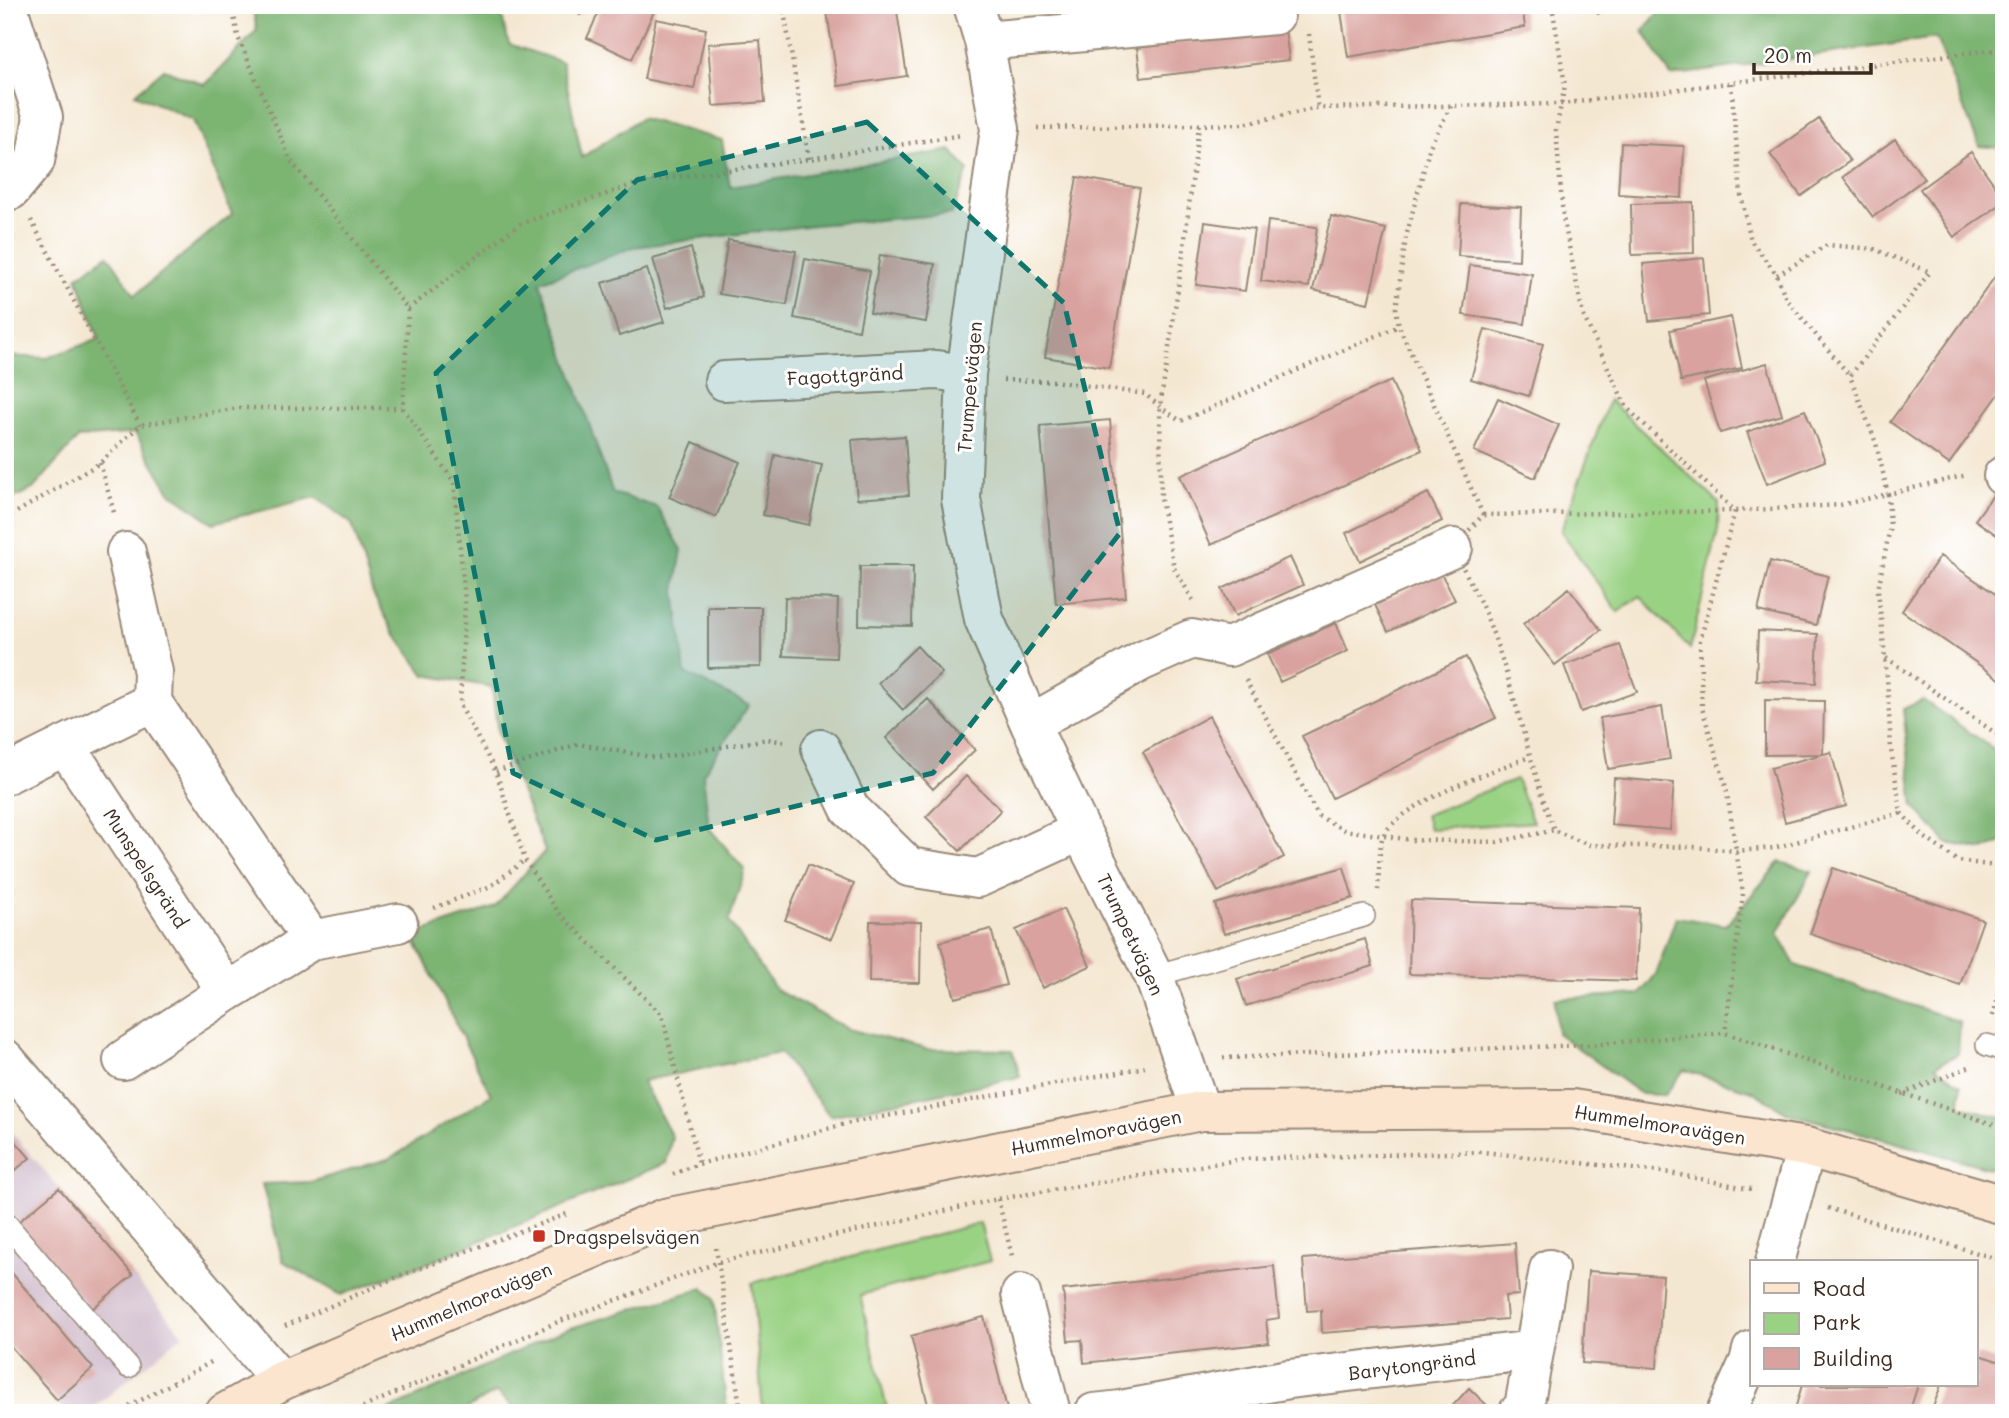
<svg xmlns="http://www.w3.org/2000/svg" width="2009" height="1418" font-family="Mali,sans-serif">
  <rect width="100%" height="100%" fill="#fff"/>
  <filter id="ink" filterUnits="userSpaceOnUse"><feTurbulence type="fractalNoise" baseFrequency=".0143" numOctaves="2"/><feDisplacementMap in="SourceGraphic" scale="14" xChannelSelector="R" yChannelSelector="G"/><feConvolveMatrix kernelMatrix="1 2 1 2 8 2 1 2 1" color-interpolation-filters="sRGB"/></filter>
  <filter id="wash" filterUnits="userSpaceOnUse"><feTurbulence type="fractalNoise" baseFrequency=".00686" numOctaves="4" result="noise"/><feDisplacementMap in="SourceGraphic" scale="28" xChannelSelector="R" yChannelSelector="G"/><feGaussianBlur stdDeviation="1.57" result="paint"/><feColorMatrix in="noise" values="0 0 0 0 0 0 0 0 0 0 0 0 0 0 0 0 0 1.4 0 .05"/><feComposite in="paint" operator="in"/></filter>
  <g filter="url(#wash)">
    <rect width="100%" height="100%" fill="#f4e7d1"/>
    <!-- industrial -->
    <path fill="#d1bdcc" d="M5 1124 183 1335 87 1413H66L5 1340Z"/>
    <!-- green -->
    <path fill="#9ad284" stroke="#6a7e51" stroke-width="2" d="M1609 400 1719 503 1718 530 1690 649 1640 596 1618 612 1561 531Z
      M1516 779 1533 822 1429 829 1425 815Z
      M980 1223 990 1261 860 1295 888 1413H763L752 1283Z"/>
    <!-- forest -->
    <path fill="#7bb472" stroke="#5b6f48" stroke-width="2" d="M252 5H499L509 44 562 62 582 157 641 118 722 140 730 187 951 150 968 170 952 214 814 225 634 247 540 282 613 493 657 507 682 550 675 591 685 673 749 705 703 774 709 828 745 870 729 921 776 990 848 1029 927 1049 1013 1050 1020 1077 830 1116 780 1053 642 1081 672 1137 666 1163 430 1262 341 1295 283 1261 262 1184 310 1182 391 1158 491 1095 412 935 495 907 545 851 498 734 492 687 425 675 392 629 373 594 352 524 316 497 213 523 170 492 135 433 78 438 33 489 5 502V356L46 358 99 339 77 277 108 255 135 295 232 214 193 120 135 94 164 69 205 85 257 30Z
      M1664 5H2004V148L1979 146 1936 38 1671 76 1643 31Z
      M1923 700 2001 754 2004 758V841L1984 850 1947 843 1914 806 1903 709Z
      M1780 862 1812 871 1778 933 1795 965 1960 1022 1958 1054 1935 1066 1961 1085 1960 1106 2004 1118V1172L1788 1113 1752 1091 1684 1070 1665 1095 1641 1094 1557 1033 1555 999 1640 994 1656 974 1676 917 1726 925Z
      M703 1288 714 1298 727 1413H519L497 1392 459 1413H382L564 1330Z"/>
    <g id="blocks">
      <!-- building -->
      <path fill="#d9a29e" d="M567 5H587L580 15Z
        M602 5H657L632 59 587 38Z
        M826 5H896L907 76 838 86Z
        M1340 5H1522L1525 27 1348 57Z
        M1591 5H1611L1598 14Z
        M656 19 706 29 694 89 644 79Z
        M1285 29 1289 60 1141 78 1137 48Z
        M760 40 765 102 713 106 708 44Z
        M1819 119 1850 161 1801 196 1770 154Z
        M1895 139 1924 179 1873 217 1843 177Z
        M1621 143 1684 146 1682 198 1618 194Z
        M1971 152 2004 198V202L1954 237 1920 189Z
        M1077 177 1140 188 1109 368 1045 357Z
        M1693 202 1694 253 1632 255 1631 204Z
        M1461 204 1521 207 1519 260 1458 256Z
        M1331 216 1386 229 1368 303 1313 290Z
        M1268 221 1317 227 1309 287 1261 281Z
        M1205 222 1254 229 1245 291 1196 285Z
        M728 240 796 251 787 305 719 294Z
        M691 248 704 297 667 308 653 259Z
        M880 255 935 264 926 322 870 313Z
        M1704 258 1709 315 1649 321 1643 264Z
        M805 259 870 271 859 330 794 318Z
        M1470 265 1532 274 1525 324 1463 315Z
        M647 269 664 322 619 336 602 283Z
        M1997 274 2004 279V387L1949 464 1890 422Z
        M1731 317 1742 368 1681 381 1670 330Z
        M1485 329 1543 344 1529 396 1471 379Z
        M1767 363 1782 415 1720 433 1704 381Z
        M1391 381 1422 450 1211 545 1180 476Z
        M1498 398 1559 425 1535 478 1474 451Z
        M1805 410 1825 461 1767 484 1747 432Z
        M1110 420 1126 597 1056 604 1040 426Z
        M905 436 909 495 857 499 852 440Z
        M693 442 740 462 716 517 669 497Z
        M775 455 822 465 809 525 763 515Z
        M1996 491 2004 496V540L1975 520Z
        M1428 493 1442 521 1360 561 1346 533Z
        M1940 556 2004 600V682L1902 611Z
        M1290 557 1303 585 1235 616 1222 589Z
        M1770 561 1828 576 1816 625 1758 611Z
        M860 566H913L912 626 859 625Z
        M1441 573 1455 600 1388 632 1375 605Z
        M1569 588 1601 630 1555 665 1523 624Z
        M785 597 838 599 836 658 783 656Z
        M708 607H761V667L708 668Z
        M1336 623 1348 651 1280 682 1267 654Z
        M1758 631 1818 634 1816 683 1756 680Z
        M1620 645 1637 692 1581 712 1564 665Z
        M917 646 942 673 903 710 878 683Z
        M1466 657 1496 718 1332 798 1302 736Z
        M928 699 975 750 933 789 886 738Z
        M1765 700 1824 701 1823 754 1765 755Z
        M1662 707 1670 759 1608 769 1600 718Z
        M1209 716 1284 857 1218 892 1143 752Z
        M1831 752 1846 806 1785 822 1771 768Z
        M966 776 1001 810 960 851 926 817Z
        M1614 778 1674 783 1670 830 1611 825Z
        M808 865 854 884 831 939 785 920Z
        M1344 867 1353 898 1224 934 1215 904Z
        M1833 868 1983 920 1960 985 1810 934Z
        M1411 900 1639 908 1636 981 1409 974Z
        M1063 909 1090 966 1043 988 1016 930Z
        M870 921 921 922 920 983 869 982Z
        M991 929 1006 985 955 998 940 942Z
        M1365 939 1373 966 1246 1006 1237 979Z
        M5 1129 30 1158 5 1179Z
        M59 1188 133 1275 92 1309 18 1222Z
        M1515 1243 1519 1295 1505 1296 1507 1319 1322 1333 1321 1310 1307 1311 1303 1259Z
        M5 1265 93 1368 57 1400 5 1340Z
        M1274 1266 1279 1318 1266 1320 1269 1343 1084 1363 1082 1340 1068 1341 1063 1290Z
        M1588 1271 1663 1276 1657 1368 1582 1363Z
        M984 1317 1008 1413H930L911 1336Z
        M1976 1354 2004 1363V1413H1931L1941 1385H1976Z
        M1802 1385H1918L1909 1413H1794Z
        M1469 1388 1495 1413H1446Z"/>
    </g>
  </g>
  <g filter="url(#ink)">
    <use href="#blocks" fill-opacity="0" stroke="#988878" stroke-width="2"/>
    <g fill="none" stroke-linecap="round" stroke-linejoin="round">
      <defs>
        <path id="lane" d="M1154 976 1364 916
          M1987 1045 2004 1050
          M5 1222 128 1367"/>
        <path id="street" d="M973 5 984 41 1000 129 966 374 961 499 984 619 1030 724 1081 831 1154 976 1201 1111
          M984 41 1275 15
          M5 191 11 190 35 161 43 117 7 5
          M724 381 937 370 966 374
          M2003 476H2004
          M126 552 153 672 152 702 312 940
          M1030 724 1142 661 1192 639 1229 647 1453 548
          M65 745 227 992
          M821 749 850 809 909 867 978 878 1081 831
          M5 775 152 702
          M5 1059 281 1381
          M123 1060 227 992 312 940 398 923
          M1775 1262 1806 1147
          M1021 1294 1051 1413
          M1094 1413 1121 1410 1289 1379 1534 1350
          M1518 1413 1524 1407 1549 1269
          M1726 1413 1749 1362 1752 1350"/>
        <path id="secondary" d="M225 1413 281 1381 665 1218 1201 1111 1573 1109 1806 1147 2004 1205"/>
      </defs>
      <!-- lane casing -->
      <use href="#lane" stroke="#988878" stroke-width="24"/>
      <!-- street casing -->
      <use href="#street" stroke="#988878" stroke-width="42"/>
      <!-- secondary casing -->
      <use href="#secondary" stroke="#988878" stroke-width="42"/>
      <!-- path -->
      <path stroke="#988878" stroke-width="4.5" stroke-dasharray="2 5" stroke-linecap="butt" d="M232 5 238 37 291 161 408 309 403 408 454 482 465 603 460 705 496 772 525 860 558 912 662 1015 699 1164
        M783 5 809 159
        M1552 5 1565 85 1556 130 1563 217 1583 315 1627 408 1735 511 1700 641 1702 708 1726 787 1743 894 1725 1033
        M1309 34 1318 108
        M1731 83 1741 195 1751 241 1777 275 1786 299 1850 376
        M1451 106 1430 146 1406 237 1396 309 1399 326 1483 515
        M1037 128 1243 124 1318 108 1561 104 1982 51 2004 50
        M31 220 140 425
        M1777 275 1827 245 1874 249 1930 272 1850 376 1876 443 1888 494 1967 475
        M408 309 520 224 641 182 809 159 962 135
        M1003 380 1053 381 1145 394 1160 407 1181 421 1399 326
        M100 463 115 516
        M1888 494 1890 527 1878 590 1887 677 1891 750 1901 813 1774 848 1736 851 1695 847 1589 845 1554 830C1528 760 1514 685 1486 615 1476 592 1464 570 1453 548L1483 515 1735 511 1840 505Z
        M5 519 100 463 140 425 238 408H403
        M1193 600 1174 568 1161 500 1160 407 1183 255 1199 125
        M1886 658 2004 739
        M1246 680 1318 816 1344 830 1412 840 1497 842 1554 830
        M496 772 578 744 657 758 768 739 784 742
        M1901 813 1924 837 1958 861 2004 867
        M1378 890C1379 878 1379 844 1383 836 1399 804 1496 769 1530 757
        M434 908 491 886 525 860
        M1993 1016 2004 972
        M1223 1058 1587 1045 1725 1033 2004 1128
        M1902 1094 1969 1067
        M673 1174 699 1164 845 1124 1145 1067
        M998 1199 1012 1256
        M1828 1208 2004 1261
        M716 1248 741 1413
        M285 1326 397 1277 567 1214
        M117 1413 215 1360
        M350 1413 560 1321 719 1262 998 1199 1243 1159 1483 1152 1670 1173 1756 1190"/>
      <!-- lane -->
      <use href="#lane" stroke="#fff" stroke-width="21"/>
      <!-- street -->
      <use href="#street" stroke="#fff" stroke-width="38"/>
      <!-- secondary -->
      <use href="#secondary" stroke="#fce5cf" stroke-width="38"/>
    </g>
  </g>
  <!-- marked area -->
  <path fill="#0f766e" fill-opacity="0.2" stroke="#0f766e" stroke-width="5" stroke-dasharray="14 9" stroke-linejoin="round" d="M867 122 1064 303 1120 533 933 773 656 840 513 773 436 373 637 180Z"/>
  <!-- markers -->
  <rect fill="#c8321e" stroke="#fff" stroke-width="2.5" x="532" y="1229" width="14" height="14" rx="3.5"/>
  <g text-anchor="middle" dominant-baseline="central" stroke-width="6" stroke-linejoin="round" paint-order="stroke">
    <!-- street labels -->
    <g font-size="19" fill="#3b2a1e" stroke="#fff">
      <text transform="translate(845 375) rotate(-3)">Fagottgränd</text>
      <text transform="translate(969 387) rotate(-85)">Trumpetvägen</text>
      <text transform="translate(146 868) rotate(57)">Munspelsgränd</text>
      <text transform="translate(1131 934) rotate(65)">Trumpetvägen</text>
      <text transform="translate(1660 1124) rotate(9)">Hummelmoravägen</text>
      <text transform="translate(1096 1132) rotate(-11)">Hummelmoravägen</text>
      <text transform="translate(471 1301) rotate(-23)">Hummelmoravägen</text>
      <text transform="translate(1412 1365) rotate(-7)">Barytongränd</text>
    </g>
    <!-- poi labels -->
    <g font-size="19" fill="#3b2a1e" stroke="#fff" text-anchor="start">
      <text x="553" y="1236">Dragspelsvägen</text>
    </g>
  </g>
  <!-- margin -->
  <rect width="2009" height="1418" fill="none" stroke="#fff" stroke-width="28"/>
  <!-- legend -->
  <rect x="1750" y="1260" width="228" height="126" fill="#ffffff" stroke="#b1aaa5" stroke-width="2"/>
  <rect x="1764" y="1283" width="35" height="10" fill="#fce5cf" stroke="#b1aaa5" stroke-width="2"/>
  <text x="1813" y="1296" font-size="21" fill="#3b2a1e">Road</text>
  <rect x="1764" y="1313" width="35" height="21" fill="#9ad284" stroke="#b1aaa5" stroke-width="2"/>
  <text x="1813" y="1330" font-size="21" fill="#3b2a1e">Park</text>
  <rect x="1764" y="1348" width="35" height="21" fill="#d9a29e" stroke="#b1aaa5" stroke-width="2"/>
  <text x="1813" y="1366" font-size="21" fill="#3b2a1e">Building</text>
  <!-- scale -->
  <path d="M1754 63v10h117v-10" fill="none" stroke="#3b2a1e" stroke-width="3.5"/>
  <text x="1764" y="63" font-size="21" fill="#3b2a1e" stroke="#ffffff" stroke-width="5" paint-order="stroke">20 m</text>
</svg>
